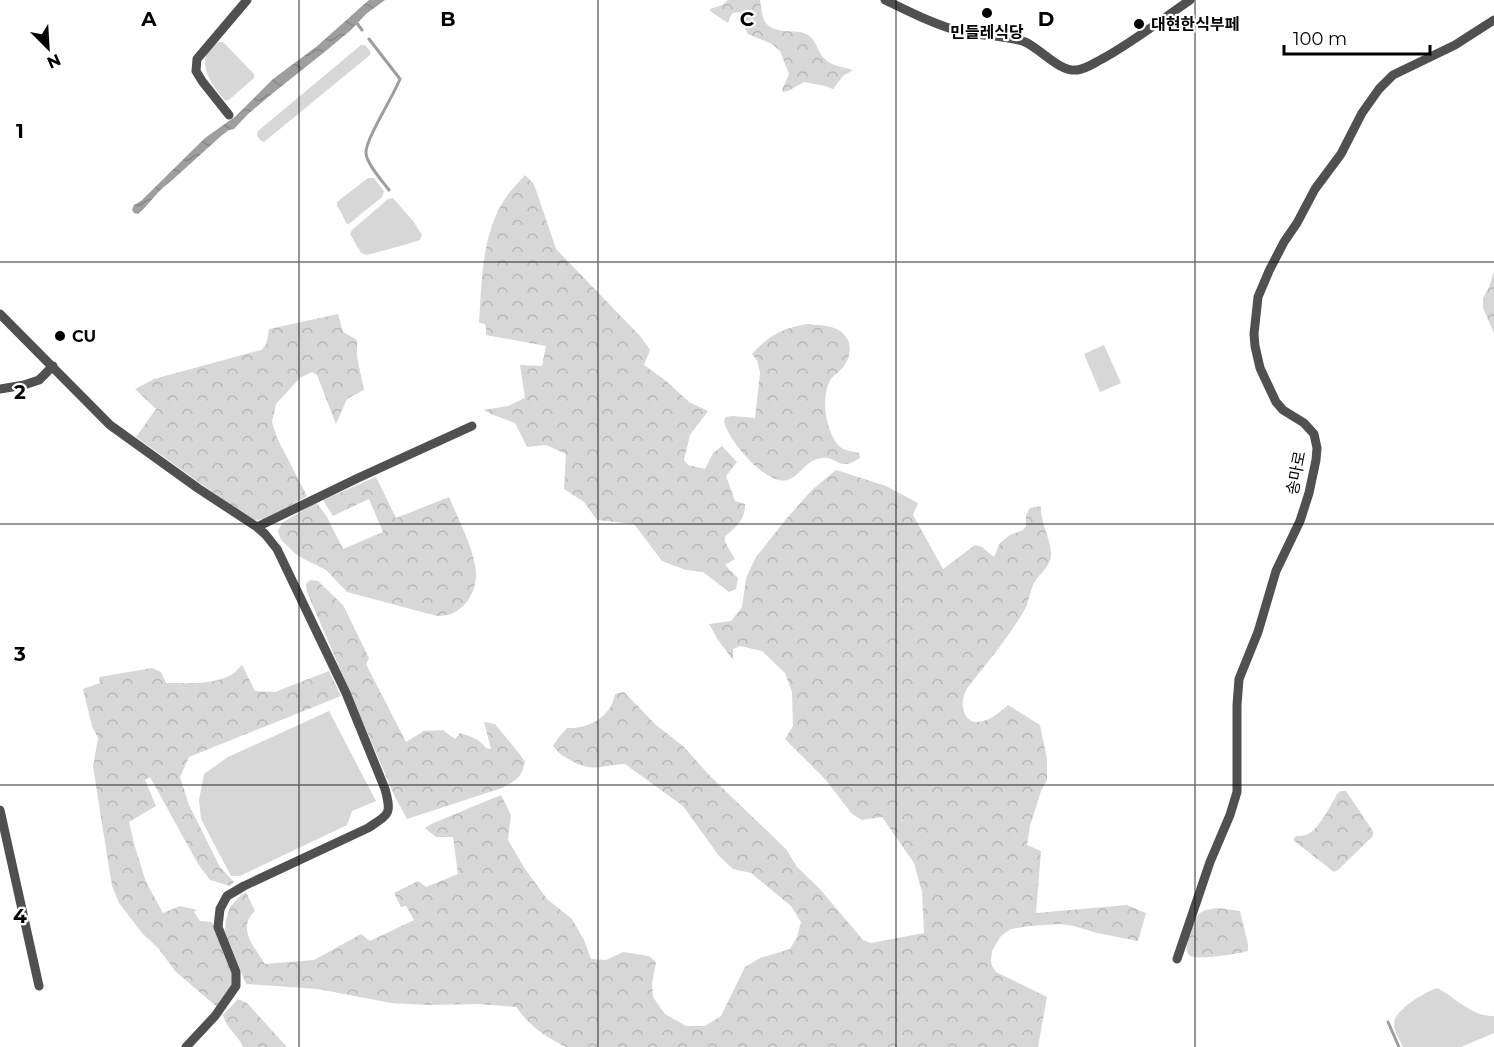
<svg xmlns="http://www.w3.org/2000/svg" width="1494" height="1047" font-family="Montserrat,'Noto Sans KR',sans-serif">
  <defs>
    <pattern id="forest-crowns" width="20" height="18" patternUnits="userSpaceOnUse" patternTransform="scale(1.5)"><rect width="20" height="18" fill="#d7d7d7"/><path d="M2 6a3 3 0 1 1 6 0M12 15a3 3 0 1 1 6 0" fill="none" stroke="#b7b7b7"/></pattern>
    <pattern id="water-waves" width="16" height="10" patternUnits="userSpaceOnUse" patternTransform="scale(1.5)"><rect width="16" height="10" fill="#9e9e9e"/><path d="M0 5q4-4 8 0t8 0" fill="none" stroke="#868686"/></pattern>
  </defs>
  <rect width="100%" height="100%" fill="#fff"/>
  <!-- green -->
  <path fill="#d7d7d7" d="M219 42H223L254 74V78L230 99 226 101C211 85 191 56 219 42Z
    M361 45H365L370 51V55L264 142 260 140 257 136 258 131Z
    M368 178H374L384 191 382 197 350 223 348 224 346 223 342 214 337 206V202Z
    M393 198 413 221 422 235 420 240 404 245 367 255 361 253 350 234 352 230 388 199Z
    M1104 345 1121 383 1100 392 1084 354Z
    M329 711 376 801 352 811 347 825 240 876H231L201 819 199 800 204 774 228 757Z
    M1437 988C1455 997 1472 1017 1494 1016V1033L1461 1047H1403C1400 1040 1394 1032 1394 1024 1394 1010 1425 992 1437 988Z"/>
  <!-- forest -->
  <path fill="url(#forest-crowns)" d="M728 0H760C762 9 761 20 769 26 780 34 795 29 806 34 817 39 817 53 826 60 832 66 844 67 853 70L843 76 833 89 825 86 804 82 788 91 783 92 782 90 789 74 780 51 772 44 748 34 745 29V18L739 12 733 13 730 17 728 23 710 11V9L722 5Z
    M525 175 533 183 536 190 556 249 641 337 650 350 644 365 665 380 689 402 708 411 690 435 684 460 688 465 705 469 713 453 722 446 737 462 726 476 735 501 745 504C746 518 736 528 725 536V542L735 559 725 565 738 578 736 589 729 592 703 572 686 570 662 561 634 524 597 520 584 502 564 489 566 454 546 445 527 447 515 423 491 414 484 410 508 406 525 398 520 365 542 366 546 346 486 335V328L485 324 479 323C482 280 481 238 504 200 510 191 518 183 525 175Z
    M1494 271V333L1483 308V298L1489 287Z
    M338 314 343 332 357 340V357L364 390 347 399 336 424 317 375 312 372 300 378 276 404 272 422 277 438 307 496 267 519 255 520 240 512 136 437 156 409 135 389 154 379 261 350 266 345 269 329Z
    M807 324C816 325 826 325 834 328 851 334 854 352 844 366 840 372 832 375 829 383 821 399 826 431 838 445 843 451 852 451 859 453L860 458C838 473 837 455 822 458 805 460 801 476 787 480 766 486 727 439 724 421L726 417 733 416 755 418 760 373 757 360 752 354C768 336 783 328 807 324Z
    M836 470 886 486 918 503 913 515 943 569 975 545 982 547 994 557 1000 543 1010 535 1023 530 1026 526V515L1030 508 1041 506C1040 524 1052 540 1051 556 1050 567 1039 574 1034 583 1030 591 1029 601 1025 609 1009 637 988 662 968 687 967 688 964 695 964 696 960 707 965 723 978 722 990 721 1000 712 1008 705L1040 725 1047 759V780L1041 791 1030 826 1027 845 1041 851 1036 913 1127 905 1146 913 1138 941 1097 933 1074 926 1060 924 1030 926 1011 929 1001 936 992 951 991 961 992 966 996 972 1047 997 1038 1047H566C545 1037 530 1026 516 1007L478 1004 429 1005 391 1003 318 989 246 984 225 932 226 920 230 907 239 897 246 892 255 911C236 928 255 948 265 964L314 960 361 934 370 941 414 920 406 906 401 907 394 893 418 881 426 887 458 874 453 837H436L425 828 431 824 501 795 511 815 508 840 525 869 547 899 572 919 584 940 591 959 606 960 623 952 649 956 656 962 652 984 653 997 665 1014 686 1026H705L721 1016 745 967 760 958 790 949 797 937 801 922 791 906 751 873 733 869 719 856 683 806 625 764C602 765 593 773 572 761 563 756 558 753 553 746L559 737 567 728C589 729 611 717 615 694L624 692 656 725 683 746 711 777 786 849 797 867 819 888 863 940 871 943 924 933 922 892 914 863 882 817 862 820 852 814 825 779 785 739 793 726 792 692 785 673 762 651 740 646 733 649V660L718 640 709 624 731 621 742 607 746 578 756 557 787 518 812 490Z
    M376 477 396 518 449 497C458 518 474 549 476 572 477 589 467 608 451 614 447 615 442 616 437 616L347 592 326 570 298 556 281 540 278 531 282 523 316 502 327 517 343 549 383 532 369 499 333 516 323 500Z
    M310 580 318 581 343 605 369 658 366 664 406 742 424 731 443 730 455 739 460 733C470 736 480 739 486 748L491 749 484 722 495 724 519 753 525 762C521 779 516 780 502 788L407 819 395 797 307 592 306 584Z
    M242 665 255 691 275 692 329 671 341 696 189 757 180 777 189 805 220 867 234 882 230 886 210 880 198 864 150 777 145 780 156 806 129 822 135 847 146 882 163 913 180 906 197 910 194 912 200 921 212 922 231 966 234 985 217 1007 175 971 159 949 142 933 119 903 112 886 93 767 98 738 92 726 83 689 100 683 99 677 152 668 161 672 166 683C187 683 212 685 231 675 235 673 239 668 242 665Z
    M1341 791H1346L1373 831V836L1338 870 1334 872 1293 840 1296 836C1299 836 1303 836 1306 835 1318 831 1331 805 1337 794Z
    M1218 908 1240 911 1248 944V951C1237 954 1199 960 1190 956 1181 951 1193 917 1200 913 1205 909 1212 909 1218 908Z
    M238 999 247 1003 287 1047H243C237 1033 227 1030 223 1015Z"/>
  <!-- water -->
  <path fill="url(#water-waves)" d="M369 0H385L366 14 351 30 327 50 273 93 248 114 234 129 229 130 221 136 169 183C157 191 149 205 138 214L134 213 132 210 134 205 141 201 205 138 236 116 273 79 316 47Z"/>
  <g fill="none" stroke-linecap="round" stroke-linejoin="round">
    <!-- stream -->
    <path stroke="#9e9e9e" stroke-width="3" d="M356 22 362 30
      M369 39 400 79C394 95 365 140 366 153 366 163 383 182 389 190
      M1388 1022 1399 1047"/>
    <!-- minor -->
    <path stroke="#505050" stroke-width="9" d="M885 0C910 12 935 25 962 32 981 36 1008 35 1025 42 1041 49 1059 72 1077 70 1086 69 1094 63 1102 59 1133 42 1161 20 1190 0
      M229 115 202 81 196 71 197 59 247 0
      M0 314 110 425 199 489 257 527 265 534 277 549 346 693 385 789C392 815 389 814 368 828L244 886 227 896 220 909 218 927 236 972V986L215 1016 186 1047
      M0 389 24 385 39 380 53 366
      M257 527 358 478 472 426
      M0 810 39 986
      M1177 959 1210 862 1230 815 1237 792V705L1239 679 1258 632 1276 571 1300 521 1309 493 1316 460 1317 448 1314 434 1304 423 1283 410 1276 402 1260 368 1255 346 1254 334 1258 297 1269 271 1284 242 1297 223 1315 189 1341 154 1362 113 1379 89 1393 75 1455 45 1494 20"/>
  </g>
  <!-- grid -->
  <path fill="none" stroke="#000" stroke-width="1.5" stroke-opacity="0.55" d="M299 0V1047M598 0V1047M896 0V1047M1195 0V1047M0 262H1494M0 524H1494M0 785H1494"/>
  <!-- markers -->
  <g fill="#000" stroke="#fff" stroke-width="2">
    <circle cx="987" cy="13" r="6"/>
    <circle cx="1139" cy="24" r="6"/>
    <circle cx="60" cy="336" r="6"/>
  </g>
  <g text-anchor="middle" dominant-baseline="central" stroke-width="4.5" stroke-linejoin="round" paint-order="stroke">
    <!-- poi labels -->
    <g font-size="16" font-weight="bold" fill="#000" stroke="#fff" text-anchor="start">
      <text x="1151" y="24">대현한식부페</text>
      <text x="987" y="32" text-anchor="middle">민들레식당</text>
      <text x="72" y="336">CU</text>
    </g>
    <!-- street labels -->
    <g font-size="16" fill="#000" stroke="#fff">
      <text transform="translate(1296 473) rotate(-79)">송마로</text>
    </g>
  </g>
  <g font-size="20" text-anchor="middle" font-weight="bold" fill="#000" stroke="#fff" stroke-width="4.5" stroke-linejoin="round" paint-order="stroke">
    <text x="149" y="26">A</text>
    <text x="448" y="26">B</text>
    <text x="747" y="26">C</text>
    <text x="1046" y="26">D</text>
    <text x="20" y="138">1</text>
    <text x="20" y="399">2</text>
    <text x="20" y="661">3</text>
    <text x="20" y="923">4</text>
  </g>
  <!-- north arrow -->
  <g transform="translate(48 48) rotate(156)" stroke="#ffffff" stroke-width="4.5" paint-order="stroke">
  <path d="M0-4.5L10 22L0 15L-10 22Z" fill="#000000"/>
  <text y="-9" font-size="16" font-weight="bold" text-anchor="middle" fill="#000000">N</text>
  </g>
  <!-- scale -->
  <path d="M1284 45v9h146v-9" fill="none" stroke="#000000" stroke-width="3"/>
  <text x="1293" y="45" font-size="18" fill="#000000" stroke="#ffffff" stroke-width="4.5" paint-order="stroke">100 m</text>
</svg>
